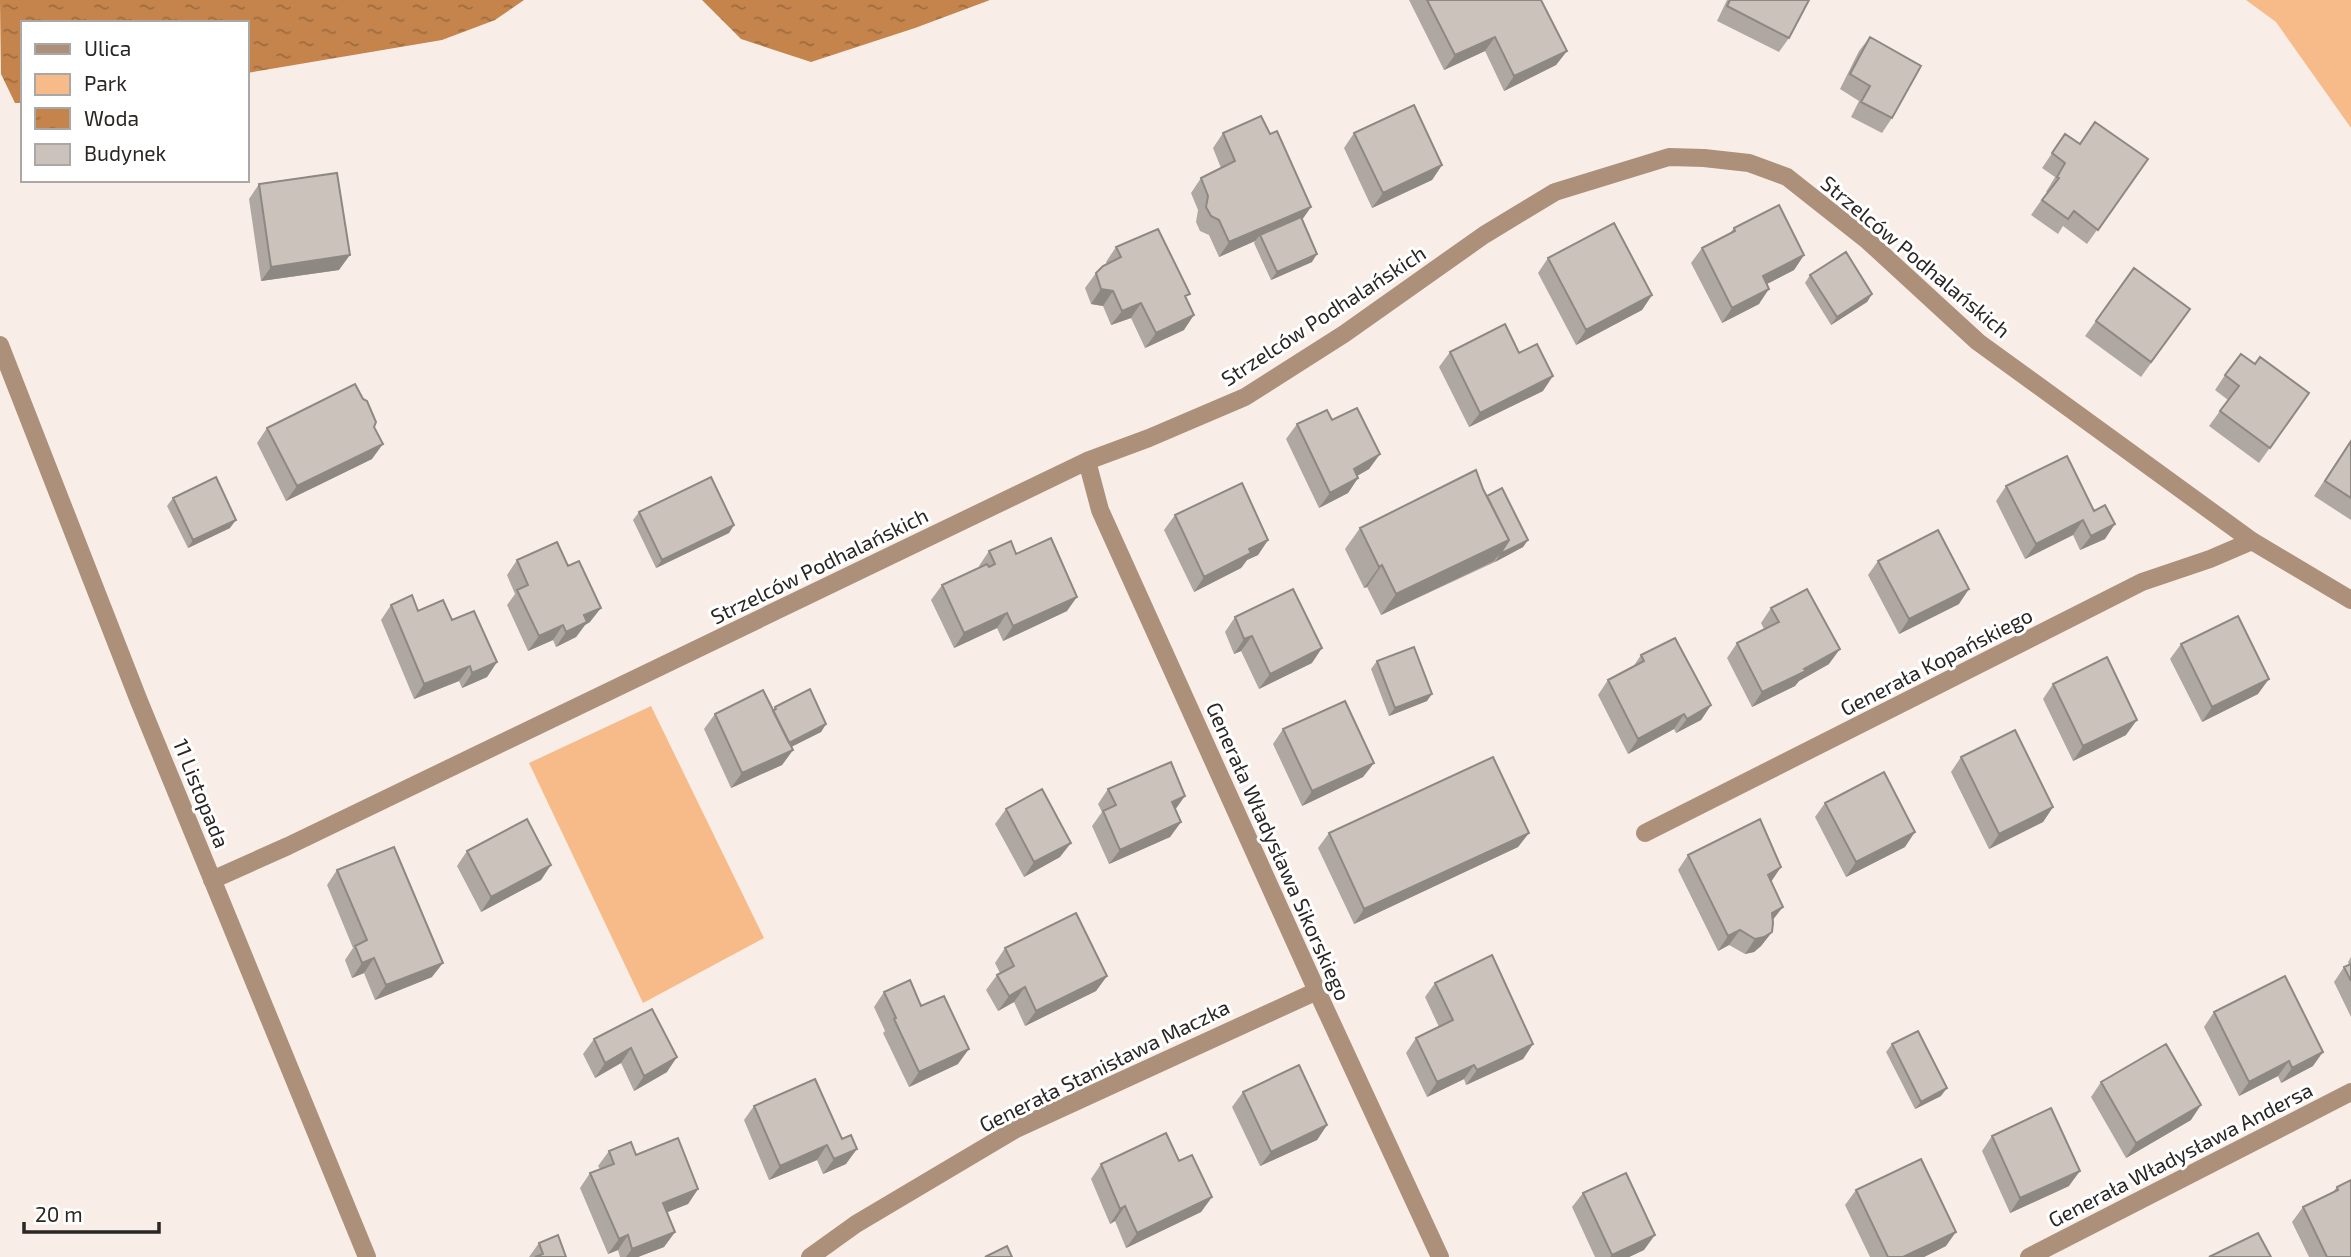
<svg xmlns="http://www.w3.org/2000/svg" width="2351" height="1257" font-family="'Exo 2',sans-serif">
  <defs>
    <pattern id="water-ripples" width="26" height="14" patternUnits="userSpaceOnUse" patternTransform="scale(1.75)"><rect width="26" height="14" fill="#c4844c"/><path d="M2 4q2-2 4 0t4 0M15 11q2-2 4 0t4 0" fill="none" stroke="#9f6c3f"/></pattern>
  </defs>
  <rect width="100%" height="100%" fill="#f8eee7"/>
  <!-- green -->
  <path fill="#f7bb8a" d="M2246 0H2351V128L2276 22Z
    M651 706 764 938 643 1003 529 763Z"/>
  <!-- water -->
  <path fill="url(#water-ripples)" d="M0 0H524L495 20 442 40 247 73V23H23V103H15L1 74Z
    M702 0H990L915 28 811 62 741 39Z"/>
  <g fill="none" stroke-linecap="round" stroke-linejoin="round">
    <!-- minor -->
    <path stroke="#ad9079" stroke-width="18" d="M0 345 139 701 367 1257
      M1087 461 1100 510 1317 991 1440 1257
      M1645 833 2142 582 2210 559 2252 541
      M212 880 288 846 1087 461 1149 438 1245 397 1344 334 1484 235 1555 192 1669 157 1704 158 1749 163 1787 177 1868 241 1978 342 2252 541 2351 600
      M810 1257 856 1224 1016 1129 1317 991
      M2029 1257 2351 1092"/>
  </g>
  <!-- wall -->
  <path fill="#afa7a1" d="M1409 0H1541L1567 51 1556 65 1504 91 1485 51 1444 70Z
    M1727 0H1809L1789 38 1779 52 1717 21Z
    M1870 37 1892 118 1882 133 1851 117 1859 101 1840 89 1859 51Z
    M1223 133 1270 134 1311 207 1302 220 1312 262 1271 280 1254 243 1255 241 1219 257 1209 235 1200 231 1196 222 1198 210 1191 193 1201 178 1221 168 1213 148Z
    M1354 133 1442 165 1432 180 1372 208 1344 148Z
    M2065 134 2079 144 2148 159 2087 244 2063 226 2058 234 2031 215 2047 192H2046L2055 177 2042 168Z
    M259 184 339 270 261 281 249 199Z
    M1734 228 1804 255 1794 270 1767 284 1759 304 1722 323 1691 263 1702 248 1730 233Z
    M1116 247 1186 299 1184 330 1145 348 1131 318 1111 325 1103 306 1091 304 1085 288 1096 273 1107 264 1106 262Z
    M1548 258 1652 295 1642 310 1576 345 1538 273Z
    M2134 268 2190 309 2141 377 2085 336Z
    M1810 275 1872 294 1867 302 1831 325 1805 283Z
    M1450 352 1519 353 1543 391 1469 427 1439 367Z
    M2225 375 2309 393 2259 463 2209 426 2228 400 2215 390Z
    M363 399 374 427 372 459 286 501 257 443 267 428Z
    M1332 420 1380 454 1369 469 1357 476 1358 478 1348 493 1319 508 1286 439 1297 424Z
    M2351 440V520L2314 496Z
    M2006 486 2094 511 2105 539 2080 550 2073 535 2025 559 1996 501Z
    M1483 489 1487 496 1528 540 1523 547 1495 562 1381 615 1367 587 1364 588 1345 549 1360 528Z
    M173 498 230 528 188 548 167 506Z
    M639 512 734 525 729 533 656 568 633 520Z
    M1175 515 1268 540 1258 555 1247 560 1241 568 1194 592 1164 530Z
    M989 551 1016 554 1067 611 1003 641 997 628 954 648 931 600 942 585 980 568 979 566Z
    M517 560 590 622 585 625 576 637 556 647 553 640 528 651 507 605 515 594 507 575Z
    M1878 561 1959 604 1899 634 1868 575Z
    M391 605 418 611 452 620 497 662 487 677 462 688 459 681 414 699 381 620Z
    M1771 608 1829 664 1799 681 1795 686 1752 707 1727 658 1737 643 1764 629 1761 623Z
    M1235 617 1312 663 1259 689 1241 651 1234 654 1225 632Z
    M2181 644 2258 694 2202 722 2170 659Z
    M1641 655 1711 705 1701 720 1676 733 1674 729 1628 754 1598 695 1608 680 1633 667Z
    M1377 661 1427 701 1389 716 1371 669Z
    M2053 684 2126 735 2073 761 2043 699Z
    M775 707 826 724 821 732 791 747 793 750 782 765 731 788 704 729 715 714 773 710Z
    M1283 729 1374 763 1363 777 1302 806 1273 744Z
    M1961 757 2053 807 2043 822 1989 849 1951 772Z
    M1108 789 1175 810 1181 822 1170 837 1109 864 1092 826 1102 812 1098 804Z
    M1825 803 1905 847 1846 877 1815 817Z
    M1006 809 1060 857 1024 877 995 824Z
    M1329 833H1529L1518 847 1354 924 1318 848Z
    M467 851 541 880 481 912 457 866Z
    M1688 855 1771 881 1773 921 1772 932 1761 946 1754 952 1745 954 1729 945 1718 951 1678 870Z
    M337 870 432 977 375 1000 364 973 352 978 345 960 353 948 327 885Z
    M1005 948 1107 976 1096 991 1025 1026 1014 1002 998 1011 986 990 997 975 1000 973 995 963Z
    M2351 957V1017L2334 982 2344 967 2349 965 2348 962Z
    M1435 983 1533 1044 1523 1059 1466 1085 1464 1079 1427 1097 1406 1053 1416 1038 1439 1027 1425 997Z
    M884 992 958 1064 909 1087 883 1033 885 1031 874 1007Z
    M652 1009 667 1072 634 1091 621 1063 595 1078 583 1054 594 1039Z
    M2214 1012 2313 1066 2281 1083 2278 1076 2239 1096 2204 1027Z
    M1892 1044 1941 1096 1915 1109 1886 1052Z
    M2101 1082 2191 1120 2126 1158 2091 1097Z
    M1243 1092 1327 1125 1317 1140 1260 1166 1232 1107Z
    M754 1106 842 1139 846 1164 823 1174 817 1160 769 1180 744 1120Z
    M1992 1136 2069 1186 2010 1213 1982 1151Z
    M609 1151 636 1155 698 1189 688 1204 667 1212 675 1232 664 1247 638 1257H620L618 1250 608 1254 580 1188 590 1173 600 1169 598 1166Z
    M1179 1161 1212 1197 1201 1212 1126 1248 1115 1221 1110 1224 1091 1179 1101 1164Z
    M2351 1180V1257H2309L2292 1222 2303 1207 2333 1192 2337 1187Z
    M1856 1190 1946 1246 1924 1257H1870L1845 1205Z
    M1583 1193 1644 1250 1629 1257H1595L1572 1207Z
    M539 1243 566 1257H529Z"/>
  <!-- shaded-wall -->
  <path fill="#8e8883" d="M1495 37 1485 51 1444 70 1455 55Z
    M1567 51 1556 65 1504 91 1514 76Z
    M1442 165 1432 180 1372 208 1383 193Z
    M1311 207 1301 221 1260 235 1255 241 1219 257 1229 242Z
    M1317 254 1312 262 1271 280 1277 272Z
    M350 255 339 270 261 281 271 267Z
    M1804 255 1794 270 1753 291 1763 276Z
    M1101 289 1113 291 1103 306 1091 304Z
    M1769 289 1759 304 1722 323 1732 308Z
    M1872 294 1867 302 1831 325 1837 317Z
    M1652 295 1642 310 1576 345 1586 330Z
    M1141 303 1131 318 1111 325 1122 311Z
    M1194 315 1184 330 1145 348 1156 333Z
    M1553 376 1543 391 1469 427 1480 413Z
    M383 444 372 459 286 501 297 486Z
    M1380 454 1369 469 1343 484 1354 469Z
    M1358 478 1348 493 1319 508 1330 493Z
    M236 520 230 528 188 548 193 540Z
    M2083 520 2073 535 2025 559 2036 544Z
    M2115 524 2105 539 2080 550 2091 536Z
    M734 525 729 533 656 568 662 560Z
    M1268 540 1258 555 1247 560 1241 568 1194 592 1204 577 1249 549Z
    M1509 540 1494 561 1381 615 1396 594Z
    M1528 540 1523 547 1495 562 1500 554Z
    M1382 565 1367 587 1364 588 1379 567Z
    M1969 589 1959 604 1899 634 1909 619Z
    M1077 597 1067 611 1003 641 1013 626Z
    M601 608 590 622 585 625 576 637 556 647 566 632 584 615Z
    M1007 613 997 628 954 648 964 633Z
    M563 625 553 640 528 651 539 636Z
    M1252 636 1241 651 1234 654 1244 639Z
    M1322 648 1312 663 1259 689 1270 674Z
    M1840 649 1829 664 1799 681 1795 686 1752 707 1762 692Z
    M497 662 487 677 462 688 472 673Z
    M470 666 459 681 414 699 424 684Z
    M2269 679 2258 694 2202 722 2212 707Z
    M1432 694 1427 701 1389 716 1395 708Z
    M1711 705 1701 720 1676 733 1687 719Z
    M1684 714 1674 729 1628 754 1638 739Z
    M2137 720 2126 735 2073 761 2083 746Z
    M826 724 821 732 777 754 783 747Z
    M793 750 782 765 731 788 742 773Z
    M1374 763 1363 777 1302 806 1312 791Z
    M1185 796 1175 810 1172 802Z
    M2053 807 2043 822 1989 849 1999 834Z
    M1181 822 1170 837 1109 864 1120 850Z
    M1915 832 1905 847 1846 877 1856 862Z
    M1529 833 1518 847 1354 924 1364 909Z
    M1071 843 1060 857 1024 877 1034 862Z
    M551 865 541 880 481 912 491 897Z
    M1781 867 1771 882 1768 875Z
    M1783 907 1772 921V913Z
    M1740 930 1729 945 1718 951 1728 936Z
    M1772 932 1761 946 1754 952 1745 954 1755 939Z
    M374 958 364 973 352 978 362 963Z
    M443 963 432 977 375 1000 386 985Z
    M1107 976 1096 991 1025 1026 1036 1011Z
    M1025 987 1014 1002 998 1011 1009 996Z
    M1533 1044 1523 1059 1466 1085 1477 1070Z
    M631 1048 621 1063 595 1078 605 1063Z
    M969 1049 958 1064 909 1087 919 1072Z
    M2323 1052 2313 1066 2281 1083 2292 1068Z
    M677 1057 667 1072 634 1091 644 1076Z
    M2289 1061 2278 1076 2239 1096 2249 1082Z
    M1474 1065 1464 1079 1427 1097 1437 1082Z
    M1947 1088 1941 1096 1915 1109 1921 1102Z
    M2201 1105 2191 1120 2126 1158 2136 1143Z
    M1327 1125 1317 1140 1260 1166 1271 1152Z
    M827 1145 817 1160 769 1180 780 1166Z
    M857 1149 846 1164 823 1174 834 1159Z
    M2080 1171 2069 1186 2010 1213 2020 1198Z
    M698 1189 688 1204 653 1218 663 1203Z
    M1212 1197 1201 1212 1126 1248 1137 1233Z
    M1125 1206 1115 1221 1110 1224 1120 1209Z
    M675 1232 664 1247 638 1257H626L632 1249Z
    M1956 1232 1946 1246 1924 1257H1903Z
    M628 1235 618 1250 608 1254 619 1239Z
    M1655 1235 1644 1250 1629 1257H1610L1612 1255Z"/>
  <!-- building -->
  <path fill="#cbc2bb" stroke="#8e8883" stroke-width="2" d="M1427 0H1541L1567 51 1514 76 1495 37 1455 55Z
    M1730 0H1809L1789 38 1727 6Z
    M1870 37 1921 66 1892 118 1861 102 1870 86 1850 74Z
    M1414 105 1442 165 1383 193 1354 133Z
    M1261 116 1270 134 1277 131 1311 207 1229 242 1219 220 1211 216 1206 207 1208 196 1201 178 1235 161 1223 133Z
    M2095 122 2148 159 2098 230 2074 211 2068 219 2042 200 2059 178 2057 177 2065 163 2052 153 2065 134 2080 144Z
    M337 173 350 255 271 267 259 184Z
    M1779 205 1804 255 1763 276 1769 289 1732 308 1702 248 1735 231 1734 228Z
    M1301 217 1317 254 1277 272 1260 235Z
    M1614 223 1652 295 1586 330 1548 258Z
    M1158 229 1190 294 1185 296 1194 315 1156 333 1141 303 1122 311 1113 291 1101 289 1096 273 1103 266 1121 257 1116 247Z
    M1846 252 1872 294 1837 317 1810 275Z
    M2134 268 2190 309 2151 362 2096 321Z
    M1505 324 1519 353 1537 344 1553 376 1480 413 1450 352Z
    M2241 354 2255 364 2260 357 2309 393 2270 448 2220 411 2239 386 2225 375Z
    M355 384 363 399 367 401 376 422 374 427 383 444 297 486 267 428Z
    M1357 408 1380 454 1354 469 1358 478 1330 493 1297 424 1327 410 1332 420Z
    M2351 441V498L2325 481Z
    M2067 456 2094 511 2105 505 2115 524 2091 536 2083 520 2036 544 2006 486Z
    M1476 470 1483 489 1509 540 1396 594 1382 565 1379 567 1360 528Z
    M216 477 236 520 193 540 173 498Z
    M711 477 734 525 662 560 639 512Z
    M1242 483 1268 540 1249 549 1251 553 1204 577 1175 515Z
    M1502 488 1528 540 1500 554 1509 540 1487 496Z
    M1938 530 1969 589 1909 619 1878 561Z
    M1051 538 1077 597 1013 626 1007 613 964 633 942 585 987 564 989 567 995 564 989 551 1011 541 1016 554Z
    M557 542 568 566 579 561 601 608 584 615 587 622 566 632 563 625 539 636 517 590 528 585 517 560Z
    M1293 589 1322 648 1270 674 1252 636 1244 639 1235 617Z
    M1807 589 1840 649 1804 669 1806 671 1762 692 1737 643 1779 622 1771 608Z
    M412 595 418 611 443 600 452 620 474 611 497 662 472 673 470 666 424 684 391 605Z
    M2238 616 2269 679 2212 707 2181 644Z
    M1675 638 1711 705 1687 719 1684 714 1638 739 1608 680 1644 661 1641 655Z
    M1414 647 1432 694 1395 708 1377 661Z
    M2107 657 2137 720 2083 746 2053 684Z
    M810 689 826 724 789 743 773 711 776 709 775 707Z
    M763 690 793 750 742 773 715 714Z
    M1345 701 1374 763 1312 791 1283 729Z
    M2015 730 2053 807 1999 834 1961 757Z
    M1493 757 1529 833 1364 909 1329 833Z
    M1171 762 1185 796 1172 802 1181 822 1120 850 1103 811 1116 805 1108 789Z
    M1884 772 1915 832 1856 862 1825 803Z
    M1042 789 1071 843 1034 862 1006 809Z
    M527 819 551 865 491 897 467 851Z
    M1760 819 1781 867 1768 875 1783 907 1772 913 1773 923 1772 932 1764 937 1755 939 1740 930 1728 936 1688 855Z
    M394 847 443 963 386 985 374 958 362 963 355 946 367 940 337 870Z
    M1076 913 1107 976 1036 1011 1025 987 1009 996 997 975 1014 966 1005 948Z
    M1492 955 1533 1044 1477 1070 1474 1065 1437 1082 1416 1038 1453 1020 1435 983Z
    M2351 964V981L2344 967Z
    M2285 976 2323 1052 2292 1068 2289 1061 2249 1082 2214 1012Z
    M910 980 921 1006 944 996 969 1049 919 1072 894 1019 896 1018 884 992Z
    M652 1009 677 1057 644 1076 631 1048 605 1063 594 1039Z
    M1918 1031 1947 1088 1921 1102 1892 1044Z
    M2166 1044 2201 1105 2136 1143 2101 1082Z
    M1299 1065 1327 1125 1271 1152 1243 1092Z
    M815 1079 842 1139 851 1135 857 1149 834 1159 827 1145 780 1166 754 1106Z
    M2051 1108 2080 1171 2020 1198 1992 1136Z
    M1166 1133 1179 1161 1192 1155 1212 1197 1137 1233 1125 1206 1120 1209 1101 1164Z
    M678 1138 698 1189 663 1203 675 1232 632 1249 628 1235 619 1239 590 1173 614 1164 609 1151 631 1142 636 1155Z
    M1921 1159 1956 1232 1903 1257H1888L1856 1190Z
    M1626 1173 1655 1235 1612 1255 1583 1193Z
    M2351 1180V1257H2327L2303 1207 2338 1190 2337 1187Z
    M2258 1233 2271 1257H2209Z
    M558 1235 566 1257H535L543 1254 539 1243Z
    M1007 1246 1012 1257H985Z"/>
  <g text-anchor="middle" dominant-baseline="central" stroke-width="6" stroke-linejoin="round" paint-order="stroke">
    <!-- street labels -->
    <g font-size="21" fill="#2a2624" stroke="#fff">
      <text transform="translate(1916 256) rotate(40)">Strzelców Podhalańskich</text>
      <text transform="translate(1323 315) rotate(-33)">Strzelców Podhalańskich</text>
      <text transform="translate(819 565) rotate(-26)">Strzelców Podhalańskich</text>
      <text transform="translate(1936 661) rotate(-27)">Generała Kopańskiego</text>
      <text transform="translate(202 793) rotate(68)">11 Listopada</text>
      <text transform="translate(1279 851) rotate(66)">Generała Władysława Sikorskiego</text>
      <text transform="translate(1104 1065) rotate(-26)">Generała Stanisława Maczka</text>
      <text transform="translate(2180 1154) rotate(-27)">Generała Władysława Andersa</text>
    </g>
  </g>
  <!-- legend -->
  <rect x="21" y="21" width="228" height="161" fill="#ffffff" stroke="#aaa8a7" stroke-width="2"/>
  <rect x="35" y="44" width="35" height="10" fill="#ad9079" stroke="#aaa8a7" stroke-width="2"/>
  <text x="84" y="56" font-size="21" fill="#2a2624">Ulica</text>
  <rect x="35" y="74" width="35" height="21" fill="#f7bb8a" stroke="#aaa8a7" stroke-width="2"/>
  <text x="84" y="91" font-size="21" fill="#2a2624">Park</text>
  <rect x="35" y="108" width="35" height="21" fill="url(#water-ripples)" stroke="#aaa8a7" stroke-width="2"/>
  <text x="84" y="126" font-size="21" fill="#2a2624">Woda</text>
  <rect x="35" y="144" width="35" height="21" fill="#cbc2bb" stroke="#aaa8a7" stroke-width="2"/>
  <text x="84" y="161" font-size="21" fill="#2a2624">Budynek</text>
  <!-- scale -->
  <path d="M24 1222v10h135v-10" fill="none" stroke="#2a2624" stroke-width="3.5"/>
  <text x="35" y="1222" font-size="21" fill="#2a2624" stroke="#ffffff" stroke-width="5" paint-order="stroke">20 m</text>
</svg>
